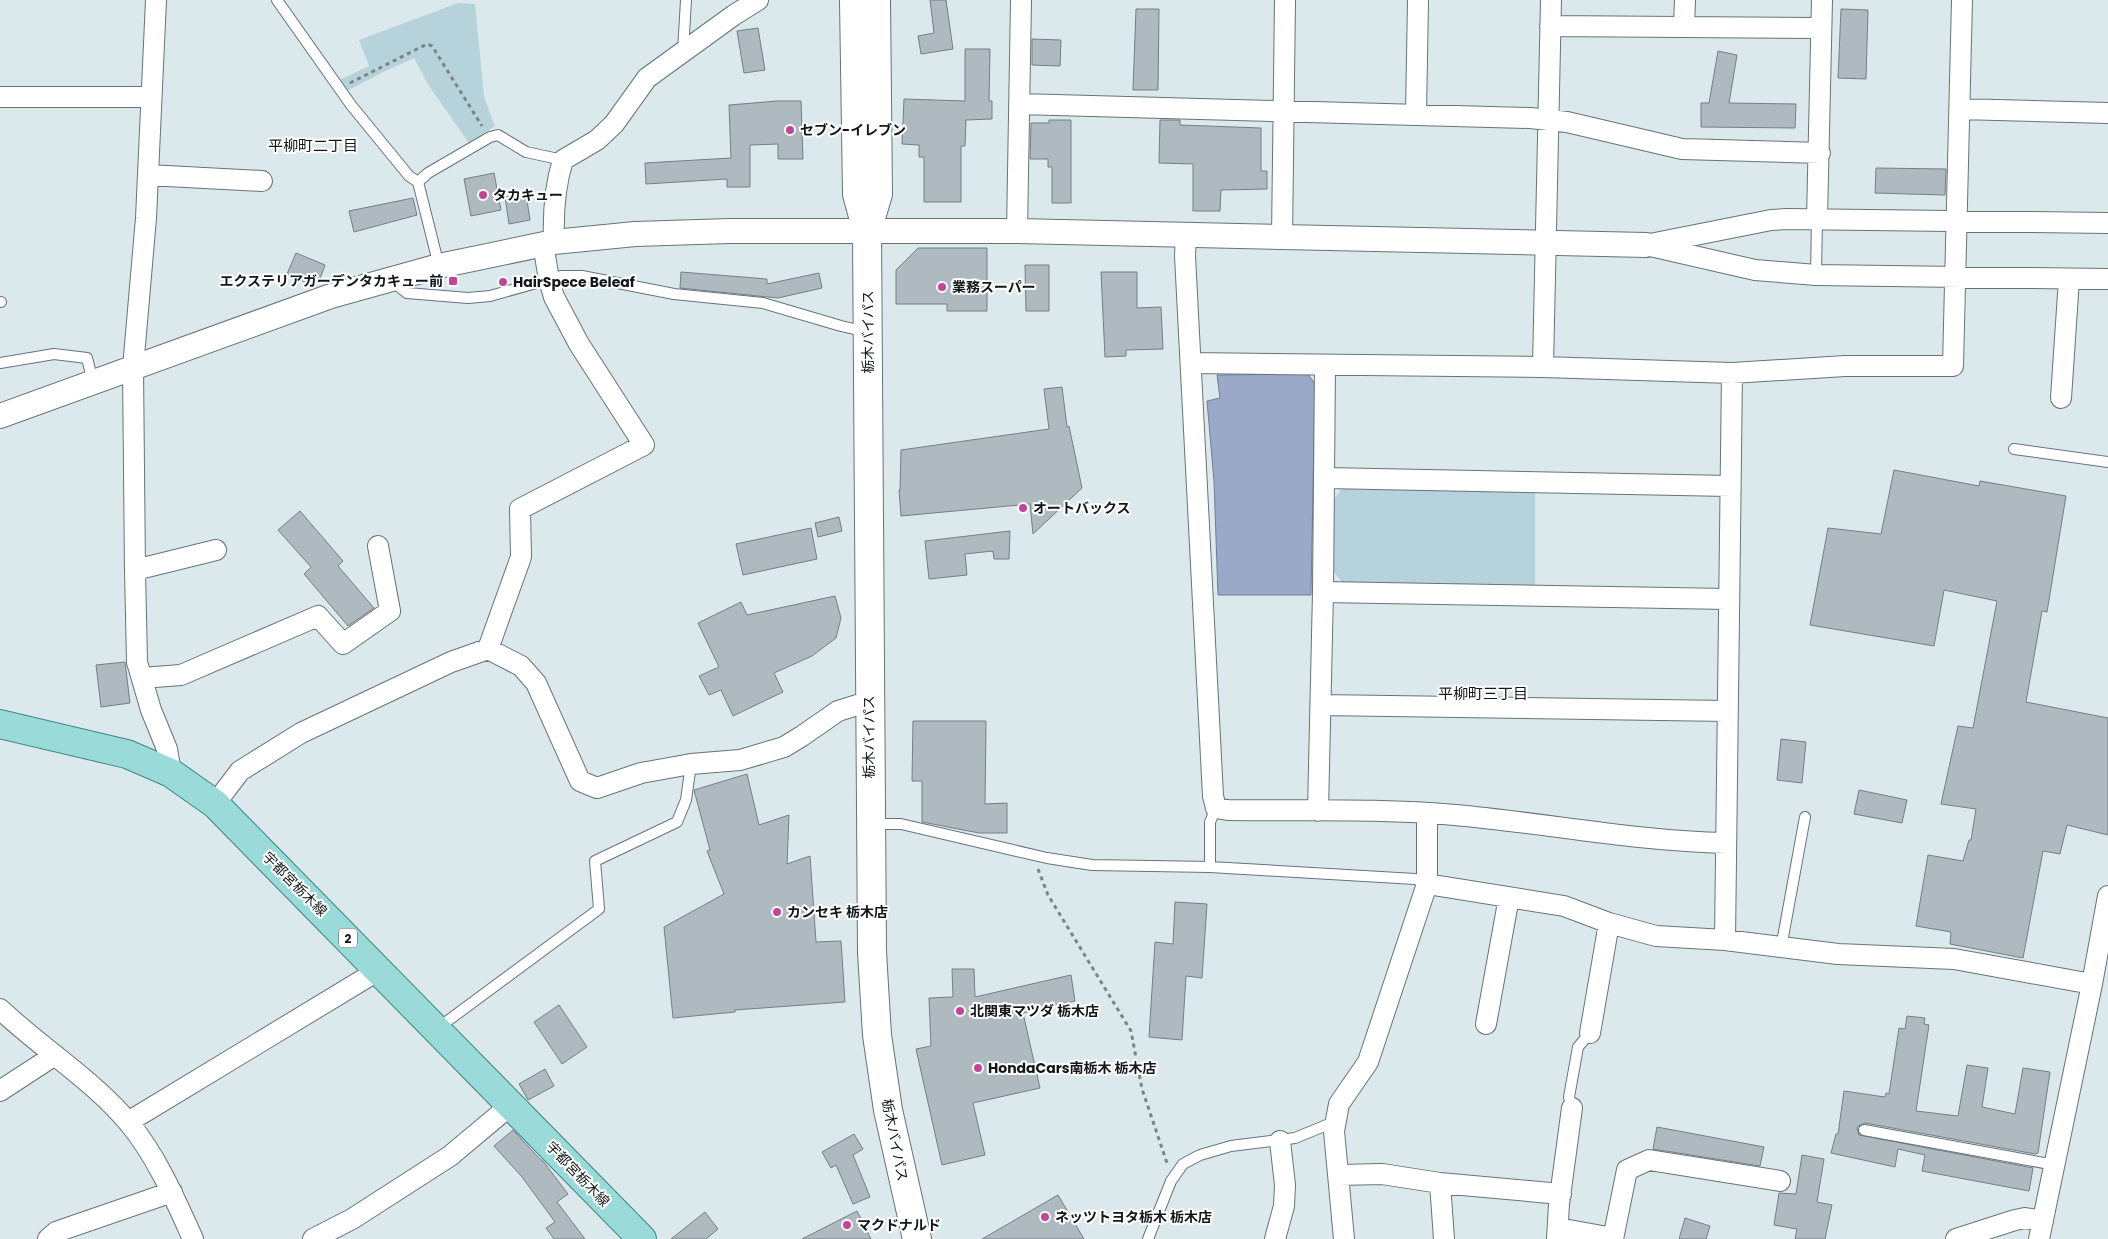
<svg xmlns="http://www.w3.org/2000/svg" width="2108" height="1239" font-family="Poppins,'Noto Sans JP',sans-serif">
  <rect width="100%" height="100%" fill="#dbe9ed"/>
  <!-- green -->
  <path fill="#b6d2da" d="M458 3 475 4 484 97 495 126 469 143 429 86 414 58 385 71 347 91 339 80 369 66 359 40Z
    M1343 487 1535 491V587L1343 583 1334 572V499Z"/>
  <!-- water -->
  <path fill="#9ba8c8" stroke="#727c93" d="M1308 374 1315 384 1311 595H1218L1214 481 1207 401 1220 398 1217 375Z"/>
  <!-- building -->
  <path fill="#afb9c0" stroke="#757e85" d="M930 0H946L953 49 921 54 918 36 934 33Z
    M1136 9H1159L1158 90H1133Z
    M1841 9 1868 10 1866 79 1838 78Z
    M758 28 765 70 744 73 737 31Z
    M1032 39 1061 40 1060 66 1032 65Z
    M965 49H990L989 101H992V119L966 120 965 146H961V202H924V157H919V145L902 144 904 99 965 101Z
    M1718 51 1737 55 1729 103 1796 104 1795 128 1701 127V103H1709Z
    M777 101H801L803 159H778V144L750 145V187H727V179L646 184 645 163 731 158 729 105Z
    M1049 120H1071V203H1052V167H1048V159H1030L1031 123H1049Z
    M1160 120H1180V125L1261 128V171H1267V189L1221 190 1220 211H1193V164L1159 163Z
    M1876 168 1946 169 1945 195 1875 193Z
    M494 173 501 210 471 216 464 179Z
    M526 194 530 220 509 224 505 197Z
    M413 198 417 215 354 232 349 211Z
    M918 248H987V311H947V304H896V270Z
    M296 253 325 265 320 279 311 275 307 283 287 274Z
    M1025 265H1049V311H1026Z
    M681 272 767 279V284L819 273 822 288 778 298 680 288Z
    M1101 272H1137V308L1161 307 1163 349 1126 350V356L1105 357Z
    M1062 387 1067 427 1069 426 1082 488 1033 534 1030 504 901 516 899 490H900L901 450 1049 429 1044 389Z
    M1894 470 1979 486 1980 481 2066 496 2047 612 2042 611 2026 702 2108 718V835L2067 825 2060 854 2043 851 2023 958 1950 944 1951 932 1916 926 1928 855 1963 861 1969 840H1971L1976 809 1941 804 1958 726 1973 728 1997 601 1944 590 1934 646 1810 625 1828 528 1881 534Z
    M300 511 343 561 338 566 374 608 348 626 304 574 311 567 278 530Z
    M839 517 842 531 818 537 815 523Z
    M811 528 817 559 743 575 736 544Z
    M1010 531 1009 559H994L993 551 965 554 967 575 929 579 925 541Z
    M835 596 841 618 836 638 812 656 774 673 783 692 733 716 721 690 709 695 699 676 719 667 698 623 741 602 747 615Z
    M125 662 130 703 101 707 96 665Z
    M913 721H986L985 804 1007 803V833H979L922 822V781H912Z
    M1781 739 1806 742 1802 783 1777 780Z
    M747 774 759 825 789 815 787 864 810 856 816 942 841 941 845 1002 735 1010V1012L673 1018 664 927 724 894 707 851 710 850 694 790Z
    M1859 790 1907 800 1902 823 1854 814Z
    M1175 902 1207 904 1202 978 1186 976 1182 1040 1149 1037 1155 942 1173 944Z
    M952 969H974L975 997 1071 975 1075 1001 1023 1013 1040 1088 973 1103 985 1155 942 1165 916 1049 931 1046 929 998 953 997Z
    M559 1005 587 1047 562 1064 534 1022Z
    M1907 1016 1925 1018 1924 1024 1929 1025 1916 1111 1958 1116 1967 1065 1988 1068 1982 1107 2015 1114 2023 1068 2050 1072 2038 1153 2035 1154 1865 1123 1858 1126 1857 1129 1859 1135 2033 1168 2029 1191 1922 1171 1925 1155 1898 1149 1895 1167 1831 1153 1836 1134H1838L1844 1091 1885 1097 1886 1093 1889 1094 1899 1028 1905 1029Z
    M545 1069 554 1086 528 1100 519 1084Z
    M1657 1127 1764 1147 1760 1166 1653 1149Z
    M513 1130 540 1159 543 1161 568 1194 557 1202 585 1239H554L546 1228 555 1222 522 1177 494 1146Z
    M854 1134 863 1149 853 1155 870 1197 853 1204 836 1165 831 1168 822 1152Z
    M1802 1155 1824 1159 1817 1202 1832 1205 1825 1239H1795L1797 1229 1774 1225 1779 1193 1796 1194Z
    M1058 1195 1084 1239H982Z
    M857 1211 871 1239H802Z
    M705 1212 718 1229 706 1239H671Z
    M1685 1218 1710 1226 1706 1239H1679Z"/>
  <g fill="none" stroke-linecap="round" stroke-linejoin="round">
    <defs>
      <path id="service" d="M277 0 351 105 409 176 418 182 439 266
        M683 51 686 0
        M418 182 428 173 490 137 498 135 526 152 563 160
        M1816 275 1817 219
        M392 281 407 293 468 298 490 296 561 276H582L674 294 763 303 841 326 854 329 867 328
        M0 302H1
        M0 363 54 354 87 358 93 382
        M2014 449 2108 462
        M871 824H901L1047 858 1092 865 1210 867 1415 879 1427 884
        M1210 867V822L1216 808
        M1781 948 1805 817
        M438 1028 599 909 595 861 677 822 686 800 691 764
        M1572 1108 1569 1097 1578 1047 1590 1033
        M1864 1130 2055 1165
        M1148 1239 1171 1181 1183 1164 1200 1155 1231 1146 1295 1138 1334 1122"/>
      <path id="minor" d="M156 0 146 218 133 368 135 570 137 662 151 710 167 749 171 773
        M1550 26 1821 28
        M1684 26 1685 0
        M0 97H151
        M1019 104 1530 118 1567 122 1682 149 1820 153
        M1960 109 2108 113
        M1416 114 1418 0
        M148 175 262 181
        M1817 219 1822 0
        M1017 231 1021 0
        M1186 235 1185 256 1213 796 1216 808 1228 810C1303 811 1380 808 1455 815 1545 823 1635 841 1726 843
        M1282 238 1285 0
        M554 242C553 215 555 185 563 160L597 140 614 124 647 78 734 15 758 0
        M1650 244 1771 220 1787 219 2108 223
        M1646 245 1755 270 1816 275 2108 279
        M1191 363 1543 367 1732 373 1845 366H1953L1962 0
        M1543 367 1551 0
        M2061 398 2069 279
        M1325 478 1730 486
        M135 570 216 550
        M1323 592 1728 599
        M488 649 521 557 520 509 644 445 579 344 554 297 549 280 543 243
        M142 678 181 675 318 616 343 644 390 611 378 546
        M1321 705 1727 711
        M215 804 240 771 301 733 451 662 488 649 521 666 536 683 580 781 597 788 641 773 691 764 740 760 784 747 802 736 838 711 870 701
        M1318 811 1323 592 1325 365
        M1427 884 1564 906 1609 923 1656 936 1725 940 1732 373
        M1725 940 1838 954 1954 959 2092 984
        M0 1009C41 1048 92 1079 129 1123 157 1157 175 1199 193 1239
        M1486 1024 1509 897
        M1590 1033 1609 923
        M0 1091 55 1055
        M128 1122 379 970
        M1338 1175 1382 1174 1440 1183 1561 1194
        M1440 1183 1444 1239
        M1558 1228 1613 1238
        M48 1239 56 1232 172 1192
        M313 1239 352 1219 450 1156 511 1105
        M1275 1239 1284 1206 1285 1185 1280 1141
        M1344 1239 1334 1131 1339 1104 1368 1062 1427 884V813
        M1557 1239 1559 1204 1572 1108
        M1613 1239 1627 1170 1649 1160 1780 1181
        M1956 1239 2015 1220 2025 1218 2043 1221
        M2039 1239 2092 984 2108 896"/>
      <path id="tertiary" d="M0 416 331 296 439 266 554 242 635 234 730 231H1017L1646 245"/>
      <path id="secondary" d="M854 0 857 194 867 231 872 952 877 1035 888 1110 917 1239
        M867 231 878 194 876 0"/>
      <path id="primary" d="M0 724 127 754 171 773 215 804 642 1239"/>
    </defs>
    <!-- service casing -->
    <use href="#service" stroke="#677377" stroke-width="12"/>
    <!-- minor casing -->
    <use href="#minor" stroke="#677377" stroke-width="22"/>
    <!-- tertiary casing -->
    <use href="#tertiary" stroke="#677377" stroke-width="26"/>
    <!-- secondary casing -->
    <use href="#secondary" stroke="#677377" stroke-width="30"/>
    <!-- primary casing -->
    <use href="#primary" stroke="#3e8684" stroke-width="30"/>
    <!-- path -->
    <path stroke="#7b8587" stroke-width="3" stroke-dasharray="4 4" stroke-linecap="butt" d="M350 83 427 44 432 46 482 126
      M1038 869 1048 895 1131 1031 1142 1089 1167 1163"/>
    <!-- service -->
    <use href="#service" stroke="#fff" stroke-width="10"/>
    <!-- minor -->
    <use href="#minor" stroke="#fff" stroke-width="20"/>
    <!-- tertiary -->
    <use href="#tertiary" stroke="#fff" stroke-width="24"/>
    <!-- secondary -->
    <use href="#secondary" stroke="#fff" stroke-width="28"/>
    <!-- primary -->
    <use href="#primary" stroke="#9adad8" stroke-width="28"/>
  </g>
  <!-- markers -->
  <g fill="#c04698" stroke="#fff" stroke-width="2">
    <circle cx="790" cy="130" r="5"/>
    <circle cx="483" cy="195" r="5"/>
    <rect x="448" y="276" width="10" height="10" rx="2.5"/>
    <circle cx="503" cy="282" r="5"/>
    <circle cx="942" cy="287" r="5"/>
    <circle cx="1023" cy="508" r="5"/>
    <circle cx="777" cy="912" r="5"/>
    <circle cx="960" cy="1011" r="5"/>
    <circle cx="978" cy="1068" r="5"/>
    <circle cx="1045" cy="1217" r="5"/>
    <circle cx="847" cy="1225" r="5"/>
  </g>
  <g text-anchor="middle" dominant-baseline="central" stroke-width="4" stroke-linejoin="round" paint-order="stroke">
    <!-- shield labels -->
    <rect fill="#fff" stroke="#585c5d" stroke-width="1" x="339" y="928.5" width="18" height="19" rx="4"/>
    <g font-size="12" font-weight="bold" fill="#111617">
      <text x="348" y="938">2</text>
    </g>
    <!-- poi labels -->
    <g font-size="14" font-weight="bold" fill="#111617" stroke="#fff" text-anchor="start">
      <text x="800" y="130">セブン-イレブン</text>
      <text x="493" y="195">タカキュー</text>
      <text x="443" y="281" text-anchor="end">エクステリアガーデンタカキュー前</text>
      <text x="513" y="282">HairSpece Beleaf</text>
      <text x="952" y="287">業務スーパー</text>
      <text x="1033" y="508">オートバックス</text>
      <text x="787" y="912">カンセキ 栃木店</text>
      <text x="970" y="1011">北関東マツダ 栃木店</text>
      <text x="988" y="1068">HondaCars南栃木 栃木店</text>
      <text x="1055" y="1217">ネッツトヨタ栃木 栃木店</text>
      <text x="857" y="1225">マクドナルド</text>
    </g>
    <!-- street labels -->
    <g font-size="14" fill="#111617" stroke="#fff">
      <text transform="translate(868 332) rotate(-90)">栃木バイパス</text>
      <text transform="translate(869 737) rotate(-90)">栃木バイパス</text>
      <text transform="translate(295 884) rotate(45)">宇都宮栃木線</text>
      <text transform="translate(895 1140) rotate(79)">栃木バイパス</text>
      <text transform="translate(578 1174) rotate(46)">宇都宮栃木線</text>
    </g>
    <!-- neighbourhood labels -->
    <g font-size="15" fill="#111617" stroke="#fff">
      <text x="313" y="145">平柳町二丁目</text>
      <text x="1483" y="693">平柳町三丁目</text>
    </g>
  </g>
</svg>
